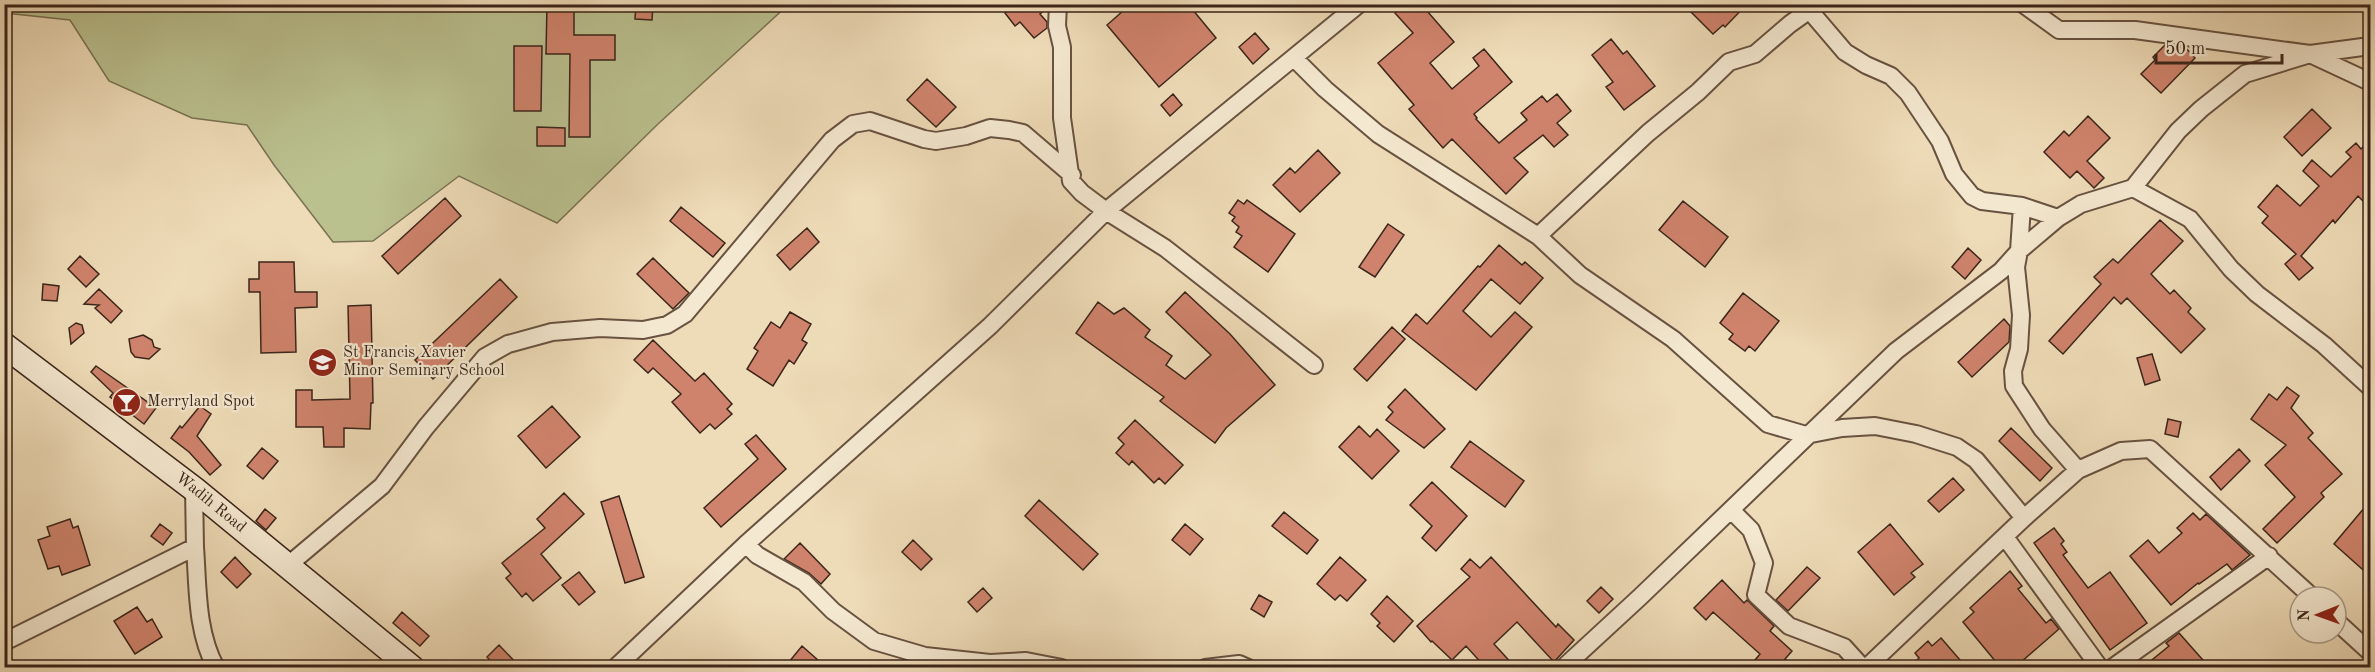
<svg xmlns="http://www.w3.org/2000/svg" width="2375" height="672" font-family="'Old Standard TT',serif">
  <rect width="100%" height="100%" fill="#eedbb7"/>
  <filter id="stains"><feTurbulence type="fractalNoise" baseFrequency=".00333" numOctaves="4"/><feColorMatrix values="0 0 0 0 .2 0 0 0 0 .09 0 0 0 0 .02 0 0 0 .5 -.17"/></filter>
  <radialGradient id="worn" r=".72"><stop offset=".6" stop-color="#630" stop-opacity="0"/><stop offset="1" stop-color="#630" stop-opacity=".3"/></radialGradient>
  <!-- green -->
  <path fill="#bac08e" stroke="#7a7254" stroke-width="1.5" d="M4 5H788L658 124 557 223 459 176 373 241 333 242 274 165 247 125 192 118 109 81 70 20 5 13Z"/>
  <!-- building -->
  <path fill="#cf836c" stroke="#3b251a" stroke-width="1.5" d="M547 4H574V35H615V60H590V137H569L570 54H546Z
    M636 4H653L652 20 635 19Z
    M1015 4H1047V8L1040 14 1047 22V28L1034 38 1020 22 1015 26 1005 13Z
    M1131 4H1188L1216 38 1159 87 1107 25Z
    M1404 4H1421L1454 42 1430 63 1452 89 1479 66 1473 58 1484 49 1512 82 1474 114 1477 118 1476 119 1499 143 1527 120 1521 113 1542 96 1547 102 1557 94 1571 111 1557 123 1568 135 1554 147 1543 135 1514 158 1528 172 1506 194 1452 139 1443 148 1409 109 1414 105 1378 63 1413 33 1395 13Z
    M1683 4H1747L1725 27 1723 25 1713 34Z
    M1255 33 1269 49 1253 64 1239 47Z
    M1611 39 1623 54 1627 51 1655 86 1624 110 1606 87 1613 82 1592 55Z
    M2165 45 2185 47 2195 58 2161 93 2141 74 2155 60 2153 57Z
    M514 46H542L541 111H514Z
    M927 79 956 107 936 127 907 100Z
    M1173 94 1182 105 1170 116 1161 105Z
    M2312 109 2331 128 2302 156 2284 137Z
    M2088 116 2110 138 2087 161 2104 178 2094 188 2077 171 2070 178 2044 152 2064 131 2069 136Z
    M537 127 565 128V146H537Z
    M2370 140V196L2364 202 2358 196 2335 223 2333 220 2301 256 2313 268 2299 280 2285 264 2296 254 2262 223 2268 216 2258 207 2277 185 2300 206 2319 186 2303 171 2312 160 2331 177 2351 157 2346 152 2356 143 2361 149Z
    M1318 150 1340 173 1300 212 1273 185 1290 168 1295 173Z
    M445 198 461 216 398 274 382 256Z
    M1238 200 1244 204 1247 200 1295 234 1268 272 1234 247 1242 236 1236 232 1239 227 1232 221 1235 217 1229 213Z
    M1683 201 1728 237 1705 267 1659 230Z
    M681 207 725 243 713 257 670 221Z
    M2160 220 2183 241 2151 274 2170 294 2174 290 2191 308 2188 312 2205 329 2181 353 2127 298 2121 304 2114 297 2063 354 2049 341 2101 284 2094 277 2113 259 2118 263Z
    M1388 224 1404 235 1375 277 1359 267Z
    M807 228 819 242 790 270 777 255Z
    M1499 245 1522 265 1525 262 1543 278 1520 304 1491 279 1463 311 1491 337 1515 312 1532 327 1476 390 1402 331 1416 314 1427 324 1478 266 1480 267Z
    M1968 248 1981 260 1965 279 1952 267Z
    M80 256 99 274 86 287 68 269Z
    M653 258 689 293 673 309 637 274Z
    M259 262H294L295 292H317V307L295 308 296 352 261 353 260 292H249V279H259Z
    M500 279 517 297 433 379 415 360Z
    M43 284 59 286 57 301 42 300Z
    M99 289 122 311 111 323 95 308 99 305 84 304Z
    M1185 292 1230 334 1275 385 1226 428 1215 443 1160 401 1164 397 1076 333 1098 302 1114 314 1124 308 1150 330 1145 337 1172 356 1166 365 1185 379 1211 355 1166 312Z
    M1743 293 1779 321 1755 351 1749 346 1745 351 1729 339 1733 334 1720 323Z
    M371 305 373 403H371L370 429 344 428V447H324L323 427H296V390H312V400L350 399 348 306Z
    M790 312 811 324 802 340 807 343 794 364 789 360 773 386 747 369 758 351 754 348 771 322 780 328Z
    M2004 319 2010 326 2009 342 1972 377 1958 362Z
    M76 323 82 325 84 333 71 344 69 328Z
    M1392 327 1405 339 1367 381 1354 369Z
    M143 335 152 340 154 347 160 349 149 359 135 357 131 352 129 339Z
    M653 340 695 381 704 373 732 404 727 409 732 414 715 429 710 424 700 433 672 402 681 394 653 368 648 373 634 360Z
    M2152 354 2160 380 2145 385 2137 358Z
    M96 366 156 408 144 424 131 414 133 413 110 397 113 393 91 372Z
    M2287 387 2299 396 2291 408 2313 433 2308 438 2342 474 2321 493 2324 497 2277 543 2263 529 2295 497 2265 465 2286 445 2251 419 2269 394 2277 400Z
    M1405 389 1445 429 1424 448 1386 420 1393 412 1388 407Z
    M200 406 211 414 197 436 221 465 210 475 189 452 171 438 180 426 182 428Z
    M552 406 580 437 546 468 518 436Z
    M2168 419 2181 422 2178 437 2165 434Z
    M1135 420 1183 465 1165 484 1159 478 1154 483 1132 461 1129 465 1116 453 1124 444 1118 438Z
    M1359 426 1370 437 1377 429 1399 451 1372 479 1339 447Z
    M2011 428 2052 468 2040 481 1999 441Z
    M756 435 786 469 721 527 704 508 758 459 745 444Z
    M1470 441 1524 481 1505 507 1451 467Z
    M262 448 278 461 263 479 247 466Z
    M2239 449 2250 461 2221 490 2210 477Z
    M1953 478 1964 490 1939 512 1928 501Z
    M1432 482 1467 516 1436 551 1422 538 1432 526 1410 505Z
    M564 493 584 514 541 554 561 578 533 601 526 593 522 597 506 578 511 574 502 563 545 528 537 519Z
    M619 496 644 577 625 583 601 502Z
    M1039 500 1098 554 1083 570 1025 516Z
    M2370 501V576L2334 544Z
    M265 509 276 518 266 530 256 521Z
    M1284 512 1318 540 1307 554 1272 526Z
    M2193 513 2200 520 2206 514 2250 555 2232 570 2227 564 2199 584 2198 583 2171 605 2130 556 2148 540 2159 553 2182 533 2177 528Z
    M70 519 73 528 78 526 90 565 62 575 59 566 48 569 38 540 50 536 47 527Z
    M160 524 172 533 163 545 151 536Z
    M1185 524 1203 539 1190 555 1172 540Z
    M1890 524 1923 564 1911 573 1915 577 1894 595 1858 552Z
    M2054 528 2064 541 2061 544 2067 552 2063 555 2088 588 2110 572 2147 623 2110 650 2034 543Z
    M913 540 932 559 921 570 902 552Z
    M800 543 830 574 821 584 809 573 784 559Z
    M235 557 251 574 237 588 221 572Z
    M1340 557 1366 580 1347 601 1340 595 1335 600 1317 584Z
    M1491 557 1556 627 1558 624 1574 640 1554 662 1517 622 1494 644 1516 668H1486L1466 646 1452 660 1432 641 1431 642 1417 626 1470 577 1461 569 1470 559 1480 568Z
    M1807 567 1820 578 1788 611 1776 600Z
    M2010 571 2022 586 2018 589 2046 623 2051 619 2059 629 2014 668H2001L1963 622 1974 612 1970 608Z
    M579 572 595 592 579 605 562 585Z
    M1722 580 1744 603 1747 600 1774 626 1770 631 1792 651 1785 659 1794 668H1764L1755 660 1760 654 1713 612 1706 620 1694 608Z
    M1601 587 1613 599 1599 613 1587 601Z
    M983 588 992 598 977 612 968 602Z
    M1259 595 1272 602 1264 617 1251 609Z
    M1387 596 1413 621 1394 642 1377 626 1380 623 1371 614Z
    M137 607 147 622 152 619 162 637 135 654 114 621Z
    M402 612 429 636 420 646 393 623Z
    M2179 633 2210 668H2142L2169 646 2166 643Z
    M1941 638 1967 668H1908L1919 658 1915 653 1928 641 1932 646Z
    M499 645 521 668H497L487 657Z
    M802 646 827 668H784Z"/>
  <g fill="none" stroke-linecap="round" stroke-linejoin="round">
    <defs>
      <path id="street" d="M1058 4 1057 26 1062 47V118L1071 181 1082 193 1106 211 1165 248 1314 365
        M2023 4 2059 30H2135L2310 54 2370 82
        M1810 11 1845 52 1866 65 1891 76 1908 93 1940 141 1954 174 1972 196 1982 201 2022 206 2058 218
        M1294 58 1325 89 1378 134 1538 236 1580 275 1673 339 1768 424 1806 435 1842 428 1875 426 1916 434 1957 447 1976 460 2024 518
        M2133 188 2190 219 2231 269 2257 294 2324 345 2370 387
        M2022 206 2019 251 2016 267 2021 315 2019 349 2013 371 2014 386 2042 429 2078 470
        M1538 236 1648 133 1698 92 1729 62 1755 54 1790 24 1818 4
        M1731 510 1751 530 1764 563 1756 595 1789 626 1844 647 1863 668
        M2005 537 2100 668
        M746 544 757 555 804 582 833 611 874 641 925 656 990 663 1026 661 1062 668
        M195 547C198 587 196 631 216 668
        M286 567 382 486 426 427 485 357 508 344 552 332 600 328 643 330 667 325 685 314 832 140 853 124 870 121 924 139 936 141 966 136 990 128 1009 130 1023 133 1072 175
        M2336 621 2370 652
        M4 642 195 547 194 489
        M615 668 746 544 990 326 1106 211 1359 4
        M1205 668 1239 664 1248 668
        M1563 668 1640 597 1896 351 2001 271 2019 251 2058 218 2081 204 2133 188 2178 131 2201 109 2245 74 2310 54 2370 46
        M1866 668 2024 518 2078 470 2121 451 2150 449 2312 597
        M2112 668 2269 556"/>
      <g id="secondary">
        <path id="s1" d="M4 345 194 489 412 668"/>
      </g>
    </defs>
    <!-- street casing -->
    <use href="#street" stroke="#685241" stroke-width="20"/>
    <!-- secondary casing -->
    <use href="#secondary" stroke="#3b251a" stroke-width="27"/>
    <!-- street -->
    <use href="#street" stroke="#f4e8d0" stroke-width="16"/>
    <!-- secondary -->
    <use href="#secondary" stroke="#f4e8d0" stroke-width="24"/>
  </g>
  <!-- icons -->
  <defs>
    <symbol id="school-disc" viewBox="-11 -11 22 22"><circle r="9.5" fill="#8f2418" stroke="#f4e8d0"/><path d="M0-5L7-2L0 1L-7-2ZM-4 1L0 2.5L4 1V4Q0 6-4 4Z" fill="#fff"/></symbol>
    <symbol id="bar-disc" viewBox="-11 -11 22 22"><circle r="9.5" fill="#8f2418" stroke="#f4e8d0"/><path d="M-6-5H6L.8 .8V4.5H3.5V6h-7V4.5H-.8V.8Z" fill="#fff"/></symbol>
  </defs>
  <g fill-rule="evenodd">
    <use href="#school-disc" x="306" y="346" width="33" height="33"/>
    <use href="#bar-disc" x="110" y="386" width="33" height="33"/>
  </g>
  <g text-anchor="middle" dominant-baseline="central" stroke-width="4.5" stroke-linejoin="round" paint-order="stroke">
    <!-- poi labels -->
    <g font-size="16" fill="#3b251a" stroke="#f4e8d0" text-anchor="start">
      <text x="343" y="353">St Francis Xavier<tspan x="343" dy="18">Minor Seminary School</tspan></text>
      <text x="147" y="402">Merryland Spot</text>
    </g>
    <!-- street labels -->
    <g font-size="16" fill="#3b251a" stroke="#f4e8d0">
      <text stroke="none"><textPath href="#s1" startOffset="260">Wadih Road</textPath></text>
    </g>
  </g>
  <!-- margin -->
  <rect width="2375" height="672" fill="none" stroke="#eedbb7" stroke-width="24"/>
  <rect x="6" y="6" width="2363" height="660" fill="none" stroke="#3b251a" stroke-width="3"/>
  <rect x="12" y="12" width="2351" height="648" fill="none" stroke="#3b251a" stroke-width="1.5"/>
  <!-- north arrow -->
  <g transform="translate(2318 615) rotate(269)"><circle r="28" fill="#f4e8d0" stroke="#aa9a87" stroke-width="1.5"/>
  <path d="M0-4.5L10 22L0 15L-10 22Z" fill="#8f2418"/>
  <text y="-9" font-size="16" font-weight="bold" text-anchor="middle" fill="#3b251a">N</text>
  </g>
  <!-- scale -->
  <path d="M2156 54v9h126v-9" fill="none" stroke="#3b251a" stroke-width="3"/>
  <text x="2165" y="54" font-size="18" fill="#3b251a" stroke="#f4e8d0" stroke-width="4.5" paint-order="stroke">50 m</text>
  <rect width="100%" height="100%" filter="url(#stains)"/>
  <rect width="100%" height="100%" fill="url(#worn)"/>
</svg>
